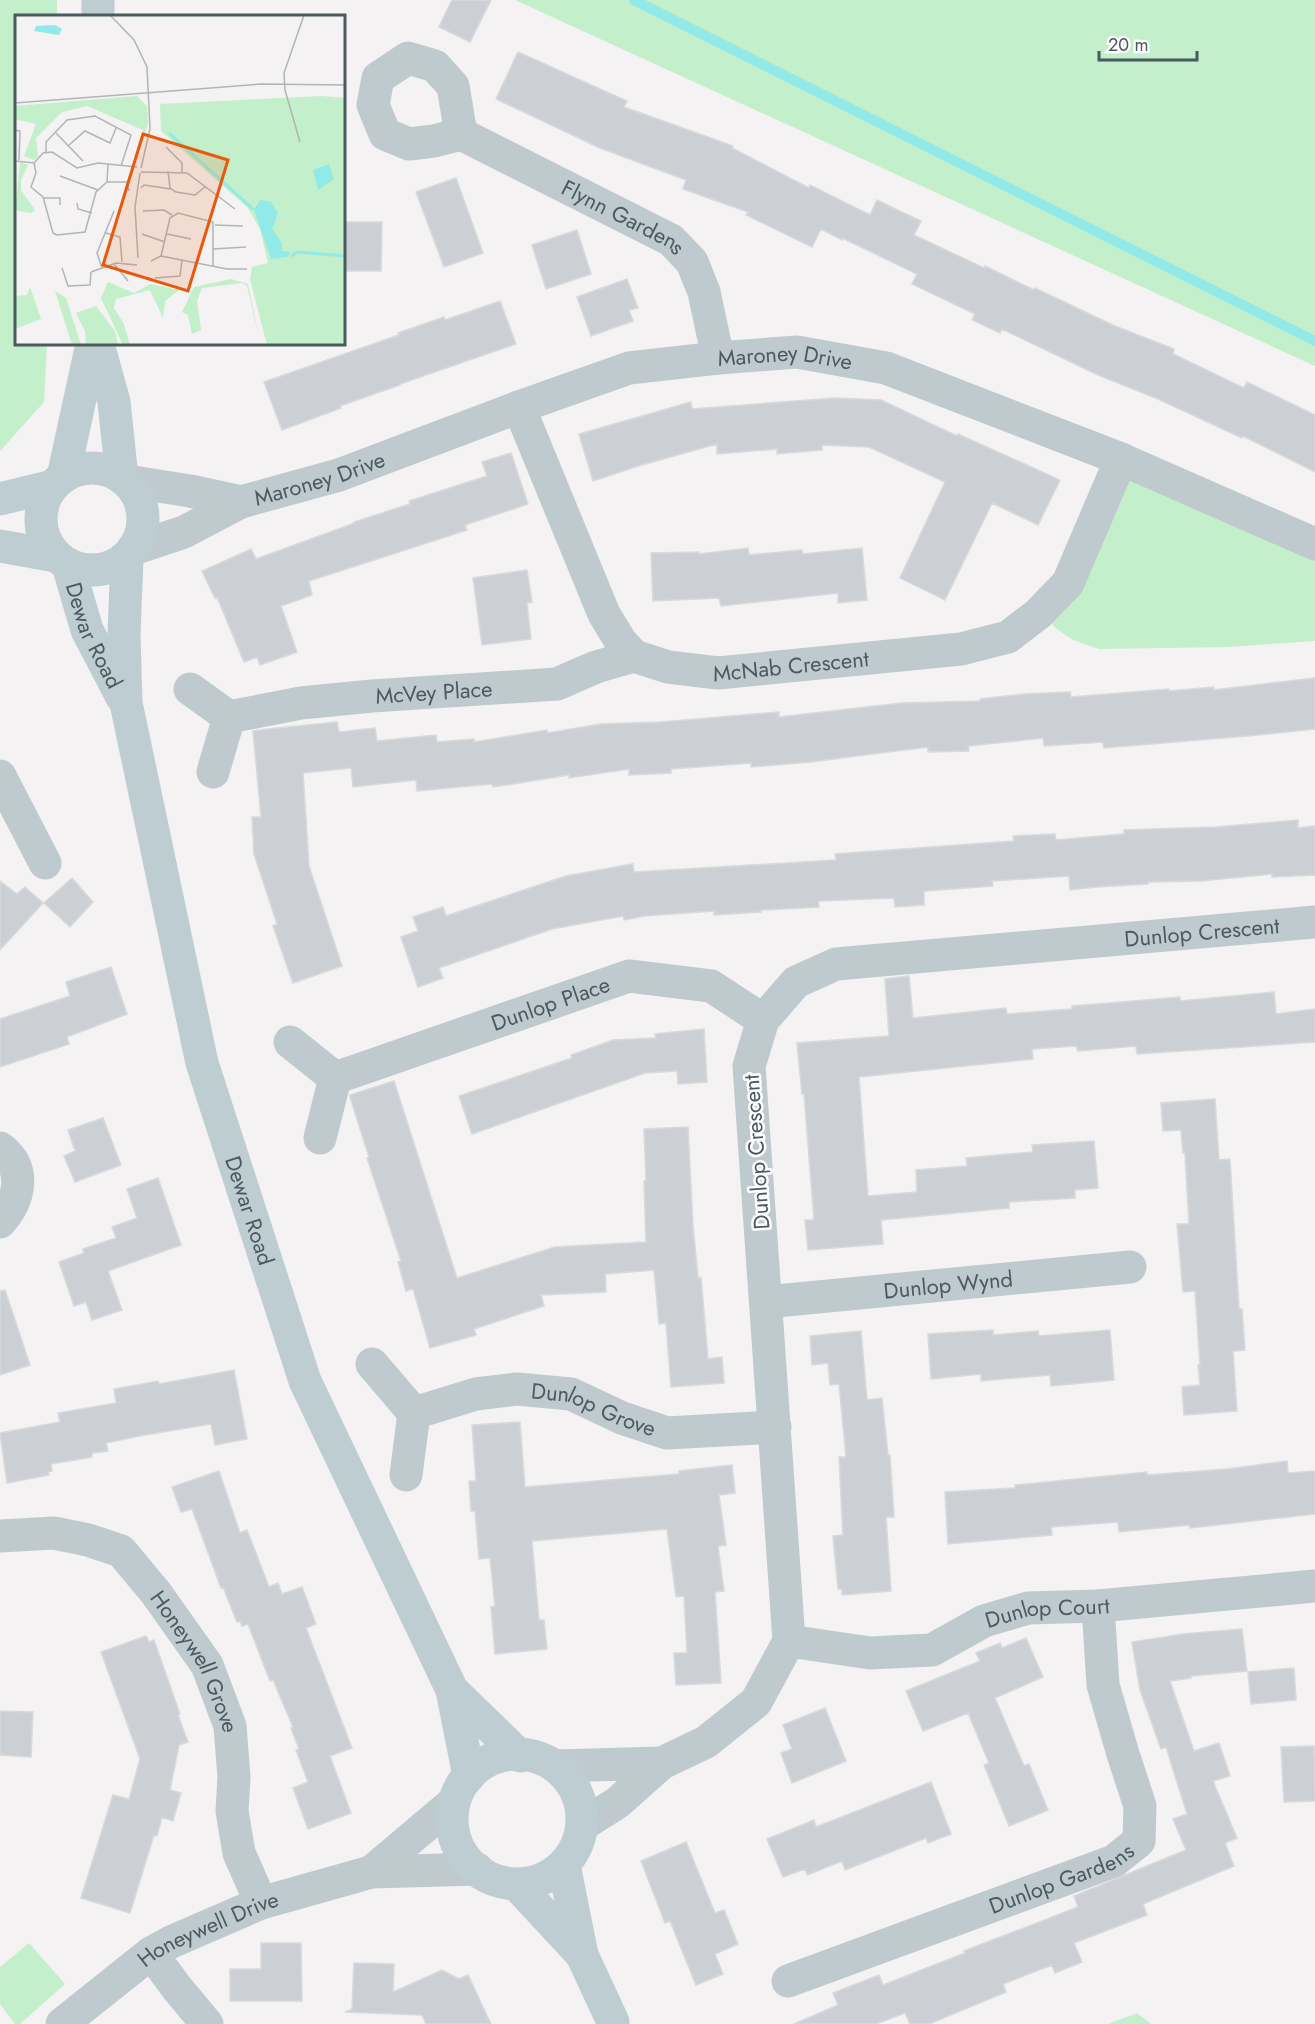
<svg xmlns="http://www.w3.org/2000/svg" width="1315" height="2024" font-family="Jost,sans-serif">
  <rect width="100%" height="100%" fill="#f4f2f2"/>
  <!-- green -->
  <path fill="#c3efca" d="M0 0H57V16H16V344H47L44 402 0 451Z
    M515 0H1315V366Z
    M1123 465 1315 549V641L1228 647 1099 649 1073 640 1057 629 1043 615Z
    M29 1943 65 1984 20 2024H15L0 2004V1967Z
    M1137 2013 1151 2024H1108Z"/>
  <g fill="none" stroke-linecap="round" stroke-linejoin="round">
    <!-- stream -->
    <path stroke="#92eae8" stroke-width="10" d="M634 0 1315 341"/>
  </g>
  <!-- building -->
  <path fill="#ccd0d4" stroke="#d6d9dd" stroke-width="1.5" d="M452 0H491L470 42 439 27Z
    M518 52 627 101 624 107 733 146 732 148 809 188 810 185 870 215 877 200 921 221 914 235 984 268 985 266 1034 290 1035 288 1115 326 1174 349 1173 354 1244 388 1247 382 1315 415V472L1243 436 1242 438 1158 399 1098 375 1002 329 1000 333 972 320 975 314 912 284 917 274 842 238V240L821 229 812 247 746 215 748 212 683 189 686 180 600 148 496 99Z
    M456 178 483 253 444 267 416 192Z
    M344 222H382L381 271H344Z
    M577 230 591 274 546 289 532 245Z
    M627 279 638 308 629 310 633 321 591 336 577 297Z
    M500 301 516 344 400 384V385L340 406 341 408 282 430 264 382 399 335 398 333 444 317 445 320Z
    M835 398 881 400 957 436 958 434 1060 480 1038 525 992 503 945 600 900 578 945 482 869 447 822 445V450L777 454V449L717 454V444L638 466 593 481 579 434 691 402 692 409Z
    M511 453 528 504 465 525 467 530 309 581 312 595 281 606 297 652 260 665 257 657 244 662 217 597 215 598 202 571 251 549 256 559 355 523 354 522 410 504 409 501 487 476 482 462Z
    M748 548 749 555 802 550 803 554 862 548 867 600 838 603V593L721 606 719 598 653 601 651 553 699 552V554Z
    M527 570 532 602 527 603 531 639 482 645 473 578Z
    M1315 678V729L1247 736 1104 748 1103 742 1044 746 1043 738 968 746 969 751 928 752V747L810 762 751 767V763L671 769V773L629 775V769L569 778V775L493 787 492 784 417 791 416 780 353 787 351 768 303 773 309 866 342 966 293 983 273 926 277 924 254 854 252 817H261L253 731 268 729 337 722 339 732 375 728 377 741 436 735 437 742 474 739V742L547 730 548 733 601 724 661 722 779 712V717L902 703 980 701V699L1026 694 1070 692 1071 697 1169 689V691L1214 687V690Z
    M1298 820V828L1315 826V875L1272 877V874L1201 881 1148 882V884L1096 887 1070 890 1069 876 992 881 993 886 924 891V905L895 907 894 898 818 901 819 907 761 910V912L714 915V911L645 916 624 920 623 916 552 929 520 940 439 968 443 978 418 987 401 937 418 931 413 917 443 907 446 916 566 876 633 864 634 872 836 860 835 854 1014 841 1013 836 1055 834 1056 840 1124 834V830L1216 827Z
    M72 878 93 902 70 927 44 903Z
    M0 881 17 894 25 887 43 903 0 950Z
    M111 967 127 1014 67 1037 69 1044 0 1067V1019L70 996 66 982Z
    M909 976 913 1018 1006 1008 1007 1014 1072 1009V1006L1133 1001 1180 997V1001L1274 992 1276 1014 1315 1009V1042L1137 1054 1136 1046 1078 1051 1076 1046 1032 1049 1033 1059 859 1077 868 1196 917 1192 916 1170 967 1166 966 1158 1033 1152 1032 1145 1094 1141 1098 1188 1075 1190V1198L1009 1202V1208L881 1220 883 1244 808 1250 805 1220H814L804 1094H802L797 1043 889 1036 885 979Z
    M704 1029 707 1082 678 1084 677 1071 645 1073 472 1134 459 1096 572 1058 571 1055 613 1040 656 1038 655 1034Z
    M394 1081 457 1278 555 1247 646 1242 644 1181H646L644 1129 688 1127 693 1226 698 1278 701 1277 708 1359 722 1357 724 1383 671 1387 666 1323 659 1324 654 1270 605 1274 606 1292 541 1295 544 1306 474 1329 476 1335 430 1348 413 1289 406 1291 398 1262 401 1261 367 1158 369 1157 350 1097V1095Z
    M1215 1099 1219 1160 1230 1159 1239 1309H1242L1245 1350 1233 1351 1237 1411 1184 1415 1182 1387 1200 1385 1198 1365H1200L1195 1291 1183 1292 1177 1224H1189L1185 1153H1183L1181 1130 1163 1131 1161 1103Z
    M103 1118 121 1165 75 1182 64 1156 75 1151 68 1130Z
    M158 1178 181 1245 108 1271 122 1310 92 1320 86 1302 74 1306 59 1262 84 1253 83 1249 116 1238 112 1227 137 1218 127 1189Z
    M5 1290 30 1365 0 1375V1291Z
    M993 1330V1335L1038 1331 1039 1336 1110 1330 1114 1380 1051 1386 1050 1375 981 1381V1374L931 1379 928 1334Z
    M861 1331 867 1400 882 1398 888 1455H890L894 1517H886L891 1591 842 1595V1589H838L833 1536 843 1535 839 1457H846L839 1384 830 1385 828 1363 812 1365 810 1336Z
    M234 1370 247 1439 215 1445 211 1424 139 1436 106 1443 108 1451 92 1453V1457L51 1464 52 1471 48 1472 49 1475 7 1483 0 1433 60 1422 58 1413 116 1403 114 1389 158 1381 159 1384Z
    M520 1422 525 1487 679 1474V1471L732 1465 735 1493 719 1495 726 1545 718 1546 724 1591 715 1592 721 1683 676 1685 674 1653H687L684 1596 676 1597 667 1529 532 1541 539 1620H544L547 1649 495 1654 491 1607 495 1606 490 1558 479 1559 475 1511H471L469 1481H476L472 1425Z
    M1287 1461 1288 1473 1315 1471V1514L1217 1525 1190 1528 1189 1525 1119 1532 1118 1522 1051 1527 1052 1535 948 1544 945 1492 1015 1488V1485L1147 1472V1475L1228 1469Z
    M219 1471 240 1533 247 1530 269 1587 278 1583 282 1594 302 1587 316 1624 306 1628 352 1748 330 1756 351 1813 308 1829 293 1788 308 1782 296 1750 299 1749 291 1728 293 1727 273 1680 270 1681 248 1624 242 1626 240 1621 237 1622 223 1587 221 1588 192 1509 181 1512 172 1487Z
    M1242 1629 1247 1671 1191 1676V1678L1170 1681 1194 1751 1219 1743 1230 1776 1213 1781 1237 1838 1225 1843 1234 1866 1143 1904 1147 1915 1074 1943 1082 1962 1055 1973 1052 1965 1003 1984 1006 1992 929 2024H910L905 2013 876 2024H794L838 2005 833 1993 879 1975 883 1985 965 1953 964 1951 1078 1907 1074 1896 1186 1850 1173 1819 1187 1814 1166 1747 1161 1749 1140 1690 1132 1642 1183 1634Z
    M146 1636 149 1642 154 1640 180 1714 178 1715 188 1742 179 1745 170 1790 181 1793 173 1821 162 1817 157 1836 154 1835 130 1913 81 1898 113 1795 129 1799 140 1759 101 1652Z
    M1026 1638 1043 1677 995 1698 1024 1766 1029 1764 1048 1810 1009 1826 984 1765 989 1763 968 1713 923 1731 906 1691 980 1661 976 1653 1000 1643 1002 1648Z
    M1294 1668 1296 1700 1251 1704 1248 1672Z
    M825 1708 846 1761 792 1783 781 1753 792 1749 783 1725Z
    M0 1711 33 1712 31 1757 0 1755Z
    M1314 1746 1315 1801 1284 1802 1281 1747Z
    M931 1782 951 1834 928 1843 926 1838 845 1870 842 1861 807 1875 805 1869 783 1877 767 1839 814 1820 816 1827Z
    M686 1842 715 1913 724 1910 738 1944 715 1954 723 1974 696 1985 670 1921 665 1923 641 1861Z
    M261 1943H301L302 2001H230V1969H261Z
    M354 1963 394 1964 393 1992 442 1970 459 1979 468 1975 491 2024H426L422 2015 345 2012 352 2009Z"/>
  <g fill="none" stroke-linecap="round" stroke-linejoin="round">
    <!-- street -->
    <g stroke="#becacd" stroke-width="33">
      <path id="s1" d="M461 134 434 141 409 144 385 134 373 105 378 78 408 58 435 66 453 86 461 134 671 240 692 262 704 292 718 358"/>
      <path id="s2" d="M519 407 604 614 621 642 634 656 668 667 718 673 961 649 1008 637 1038 614 1068 583 1121 459"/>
      <path d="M127 481 190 491 241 502"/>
      <path id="s3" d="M133 549 184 532 241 502 339 475 519 407 629 368 718 358 797 352 886 368 1121 459 1315 544"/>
      <path d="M190 689 229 717"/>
      <path id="s4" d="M213 772 229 717 301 703 372 696 557 684 596 667 634 656"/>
      <path d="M0 776 45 863"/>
      <path d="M290 1042 335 1078 320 1138"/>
      <path id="s5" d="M335 1078 629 976 711 986 763 1020"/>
      <path d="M0 1148C27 1168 20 1200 0 1222"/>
      <path id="s6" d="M766 1302 1130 1267"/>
      <path d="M372 1364 414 1413 406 1475"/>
      <path id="s7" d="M414 1413 476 1394 517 1389 571 1394 622 1418 667 1433 775 1427"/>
      <path id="s8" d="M0 1536 54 1533 88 1540 121 1551 156 1593 207 1665 230 1726 234 1777 232 1811 239 1853 261 1903"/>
      <path id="s9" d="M789 1641 870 1653 932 1650 984 1621 1028 1608 1098 1606 1315 1586"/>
      <path id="s10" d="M662 1763 706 1742 756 1702 789 1641 749 1066 763 1020 796 982 836 964 1315 922"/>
      <path d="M555 1766 662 1763 617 1803 582 1825"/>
      <path d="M371 1872 454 1802"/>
      <path d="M151 1953 177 1988 207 2024"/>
      <path id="s11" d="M788 1981 1114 1861 1139 1841 1140 1806 1123 1754 1103 1685 1098 1606"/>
      <path id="s12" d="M62 2024 151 1953 171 1942 261 1903 371 1872 477 1869"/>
    </g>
    <!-- secondary -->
    <g stroke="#becdd2" stroke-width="33">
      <path d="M98 16V0"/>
      <path d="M98 344 114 402 122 478"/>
      <circle cx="92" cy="519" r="51"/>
      <path d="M63 477 92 344"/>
      <path d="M0 499 53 486"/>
      <path d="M0 546 56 556"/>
      <path id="s13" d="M127 558 124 634 126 703 202 1063 305 1381 452 1690 469 1776"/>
      <path id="s14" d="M68 565 87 630 122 697"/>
      <path d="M452 1690 520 1756"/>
      <circle cx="517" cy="1819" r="65"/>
      <path d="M564 1865 582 1955 613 2022"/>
      <path d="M517 1885 582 1955"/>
    </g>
  </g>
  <g text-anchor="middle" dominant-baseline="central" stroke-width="5" stroke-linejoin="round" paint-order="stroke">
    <!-- street labels -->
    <g font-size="22" fill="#4a5a5f" stroke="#fff">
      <text stroke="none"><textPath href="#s1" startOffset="460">Flynn Gardens</textPath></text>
      <text stroke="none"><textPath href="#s3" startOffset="686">Maroney Drive</textPath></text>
      <text stroke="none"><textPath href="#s3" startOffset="200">Maroney Drive</textPath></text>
      <text stroke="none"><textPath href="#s14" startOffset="75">Dewar Road</textPath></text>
      <text stroke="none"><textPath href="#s2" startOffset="435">McNab Crescent</textPath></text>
      <text stroke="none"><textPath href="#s4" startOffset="264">McVey Place</textPath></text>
      <text stroke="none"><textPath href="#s10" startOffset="1268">Dunlop Crescent</textPath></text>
      <text stroke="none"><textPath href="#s5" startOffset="228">Dunlop Place</textPath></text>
      <text transform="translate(756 1152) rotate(-94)">Dunlop Crescent</text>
      <text stroke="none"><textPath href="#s13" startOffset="668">Dewar Road</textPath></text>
      <text stroke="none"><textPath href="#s6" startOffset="183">Dunlop Wynd</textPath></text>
      <text stroke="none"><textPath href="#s7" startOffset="186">Dunlop Grove</textPath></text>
      <text stroke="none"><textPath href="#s9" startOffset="268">Dunlop Court</textPath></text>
      <text stroke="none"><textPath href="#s8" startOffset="258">Honeywell Grove</textPath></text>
      <text stroke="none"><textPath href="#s11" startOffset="292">Dunlop Gardens</textPath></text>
      <text stroke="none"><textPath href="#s12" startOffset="176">Honeywell Drive</textPath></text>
    </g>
  </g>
  <!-- overview -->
  <g transform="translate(15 15)">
    <rect width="330" height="330" fill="#f4f2f2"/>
    <path d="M122 81 132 91 133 109 119 149 128 115 72 91 47 97 21 123 23 141 19 145 9 141 21 109 0 104V91ZM307 81 330 83V330H252L235 264 237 252 253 248 245 214 233 193 146 116 145 89ZM5 147 13 150 6 165V175L20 195 16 198 0 195ZM216 264 233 269 244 322 232 271 227 268 187 273 182 286 186 315 177 319 173 300 167 297 179 272ZM93 267 119 278 135 269 164 275 150 286 148 303 135 275 101 284 99 293 109 309 115 330H108L86 283ZM15 272 26 304 0 314V281L12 280ZM40 276 51 283 66 330H57ZM81 291 100 316 103 330H71L70 316 61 298Z" fill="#c3efca"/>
    <path d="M40 10 47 14 44 20 19 16 21 11ZM314 149 319 164 303 175 298 155ZM245 185 256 187 263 198 257 214 267 228V236L275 237 273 242 256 244 239 195Z" fill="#92eae8"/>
    <path fill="none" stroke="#92eae8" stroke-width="3" d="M154 118 239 195M276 241 283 237 330 241"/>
    <path fill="none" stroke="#b0b5b7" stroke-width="1.5" d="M95 0 119 25 132 52 135 114 126 153M0 88 246 69 330 70M0 115 5 116 4 145M41 118 68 146M285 127 270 75 269 58 289 0M54 130 70 116 95 128 101 113M151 132 167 148V157M31 137V127L52 105 80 101 116 120 106 151M0 146 19 148 28 138 37 137 62 153 83 148 122 152M19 148 21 158 16 172 28 182 38 218 42 220 70 217 81 177 92 167 93 149M153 156 155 173 161 177 180 180 191 171M126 157 172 158 220 194M45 161 83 175M92 167H112L114 176M126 173 129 170 156 174M29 183H45V190M62 188 63 194 77 198M128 196 149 195 157 200M200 210 228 211M91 218 105 222 107 247M127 219 150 227M152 219 176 224M198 234 231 232M146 241 212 254H232M123 243 120 192 125 158M136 246 146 241 155 203 163 198 198 207V251M99 249 113 266M47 253 53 271 75 270 76 257M87 253 82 238 99 196M76 257 101 248 122 250M140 263 165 261 167 245"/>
    <path fill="#e8590c" fill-opacity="0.15" stroke="#e8590c" stroke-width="3" d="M128 119 213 145 173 276 88 250Z"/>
    <rect width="330" height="330" fill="none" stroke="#4a5a5f" stroke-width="3"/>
  </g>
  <!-- scale -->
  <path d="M1099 51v9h98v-9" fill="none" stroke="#4a5a5f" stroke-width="3"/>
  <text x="1108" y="51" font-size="18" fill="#4a5a5f" stroke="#ffffff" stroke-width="4.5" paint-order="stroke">20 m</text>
</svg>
